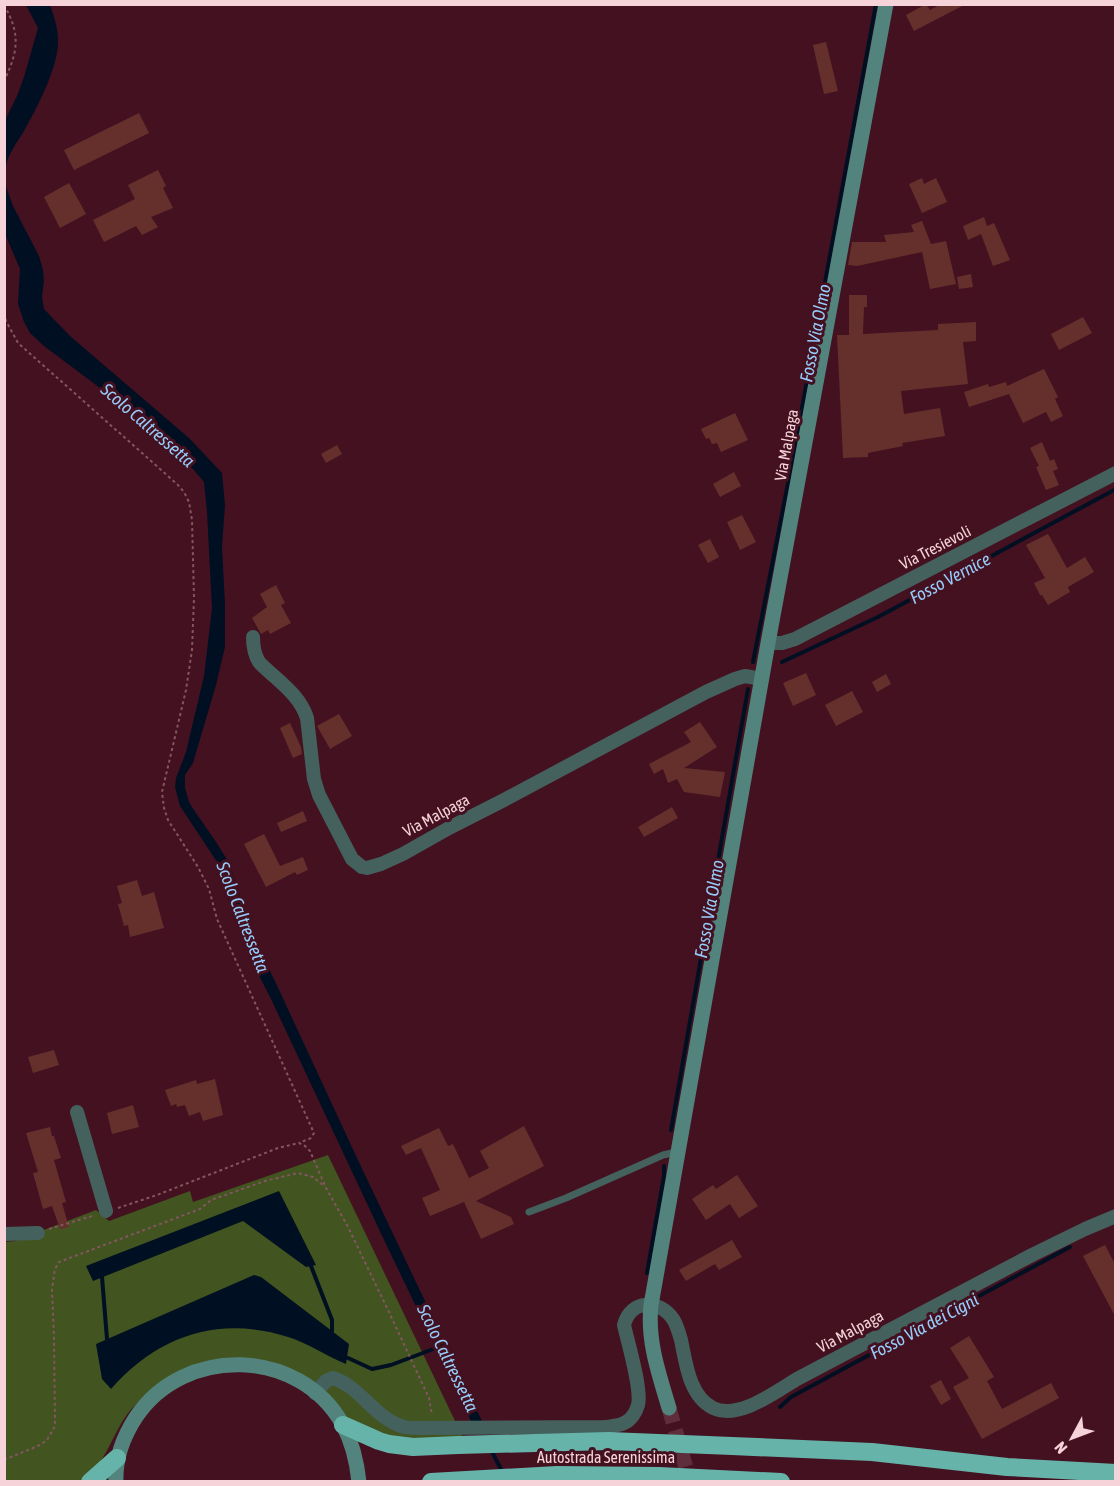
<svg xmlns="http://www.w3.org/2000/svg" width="1120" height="1486" font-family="'Asap Condensed',sans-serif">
  <rect width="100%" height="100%" fill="#441120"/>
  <!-- green -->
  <path fill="#42541f" d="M328 1155 467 1446 414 1445 351 1421 309 1384 245 1360 153 1388C143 1397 132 1407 124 1419 110 1441 105 1462 84 1481H5L4 1242 15 1241 96 1210 109 1221 190 1191 193 1202Z"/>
  <!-- water -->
  <path fill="#001022" d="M26 5H50C54 16 58 28 58 40 59 66 37 108 24 131 16 144 6 157 5 172V120L17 96 24 77 38 28Z
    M4 181 13 206 39 256 43 270 44 281 42 297 44 309 70 336 189 438 222 473 225 505 222 547 225 604V647L216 685 193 763 185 775V788L189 802 194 810 216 842 228 861 237 886 240 897 242 910 250 932 274 979 357 1158 482 1421H471L385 1242 271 999 250 958 230 907 223 873 219 865 180 806 175 787 176 778 186 752 204 676 212 608 207 512 204 482 193 469 166 448 124 406 44 346 30 333 24 322 18 304 20 269 5 234Z
    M279 1191 316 1265 306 1267 243 1221 93 1281 86 1266Z
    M254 1275 261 1277 349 1344 346 1364C326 1356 308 1343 288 1337 218 1315 158 1336 111 1389L102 1379 96 1344Z"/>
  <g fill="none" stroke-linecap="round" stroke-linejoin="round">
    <!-- stream -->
    <path stroke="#001022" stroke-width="4" d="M753 662 792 463 876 4
      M782 662 878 617 1116 489
      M671 1130 748 689
      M311 1266 332 1320V1331
      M647 1273 664 1176V1166
      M102 1277 107 1339
      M348 1358 372 1369 391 1365 436 1348
      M780 1407 791 1397 1070 1247
      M491 1450 503 1473"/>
  </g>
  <!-- building -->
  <path fill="#65302c" d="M926 4 930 10 941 4H966L914 31 906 15Z
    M826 42 838 91 824 94 813 45Z
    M139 113 149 133 74 170 64 150Z
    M158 170 166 186 163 188 173 208 151 217 158 227 142 235 136 226 104 242 93 220 135 199 128 185Z
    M922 178 924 184 936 178 947 202 922 213 909 184Z
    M69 183 86 214 60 228 44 197Z
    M984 217 987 226 994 223 1010 260 993 266 981 234 968 240 963 226Z
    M922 221 931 244 946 241 956 284 930 289 922 252 857 266 848 265 852 242H886L884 235 914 232 911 225Z
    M971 274 973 287 959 289 957 277Z
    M849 295H867V307H864L863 334 938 330V324L976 322V341L963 342 968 384 901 391 904 414 940 408 945 436 902 443 903 446 868 453V457L843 458 837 335H849Z
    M1083 317 1092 333 1059 350 1051 334Z
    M1044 369 1058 397 1055 399 1063 416 1051 422 1046 412 1023 423 1009 394 969 407 964 392 988 384 989 387 1006 382 1007 386Z
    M735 413 748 440 721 452 717 443 712 444 709 438 706 439 701 429Z
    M1042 442 1050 461 1054 459 1058 469 1053 471 1059 485 1046 490 1036 467 1039 466 1030 448Z
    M337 445 342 454 326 463 321 454Z
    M734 472 741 486 720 497 713 484Z
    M742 515 756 542 740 550 727 522Z
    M1048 534 1067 568 1085 557 1094 572 1068 587 1070 592 1048 605 1042 595H1040L1034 583 1045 578 1026 545Z
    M710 539 719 557 708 563 698 545Z
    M276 585 285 603 281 605 291 623 270 634 268 630 261 634 252 618 267 607 260 594Z
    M806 673 816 695 793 706 783 683Z
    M886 674 891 684 877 692 872 682Z
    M852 691 863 712 836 726 825 705Z
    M339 714 352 736 330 749 317 726Z
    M700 722 717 747 684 768 725 772 720 797 684 792 677 779 668 783 663 769 654 774 649 764 691 742 684 732Z
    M290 723 301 747 302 754 293 758 280 728Z
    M672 807 678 818 644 837 638 827Z
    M303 811 307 821 281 832 277 823Z
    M264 834 280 866 303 857 308 870 297 875 295 872 266 887 244 844Z
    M137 880 142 896 154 892 164 928 130 937 128 925 124 926 118 904 122 903 117 886Z
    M54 1050 59 1065 33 1073 28 1057Z
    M215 1079 223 1115 203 1121 200 1112 189 1116 185 1105 177 1107 176 1104 171 1106 165 1090 196 1080 197 1084Z
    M133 1105 139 1127 112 1134 107 1113Z
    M524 1126 544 1166 476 1201 511 1217 514 1224 481 1239 464 1202 430 1216 422 1198 440 1190 421 1148 406 1155 401 1146 439 1128 448 1146 453 1144 469 1178 489 1168 480 1151Z
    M50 1127 52 1136H54L61 1158 54 1160 66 1202 62 1203 69 1227 60 1229 52 1206 43 1209 33 1173 38 1172 26 1133Z
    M737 1175 758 1206 739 1218 730 1204 706 1220 692 1199 713 1185 716 1189Z
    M732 1240 742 1257 719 1270 715 1264 686 1281 679 1270Z
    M1105 1245 1116 1266V1318L1083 1256Z
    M969 1336 994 1377 987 1381 1002 1409 1051 1383 1059 1398 982 1439 953 1387 969 1378 950 1348Z
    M941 1380 951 1399 941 1405 930 1386Z"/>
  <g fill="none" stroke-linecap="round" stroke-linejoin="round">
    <!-- secondary-tunnel -->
    <path stroke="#5f2e3c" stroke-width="15" stroke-dasharray="15 8" stroke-linecap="butt" d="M669 1408 690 1482"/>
    <!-- path -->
    <path stroke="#835662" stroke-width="2" stroke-dasharray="3 3" stroke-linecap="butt" d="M4 5C21 34 18 52 4 81
      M4 313 6 321 18 343 177 484 184 492 189 502 192 520 194 598 192 650 186 690 162 792 164 808 168 820 198 867 209 889 217 919 314 1133 311 1138 299 1143
      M118 1208 157 1195 278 1148 299 1143 305 1146 310 1151 326 1188 347 1225 388 1310 429 1398 432 1415
      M49 1229 92 1216
      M4 1460 40 1445 47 1440 55 1426 54 1337 52 1289 55 1269 59 1262 200 1209 211 1200 265 1181 298 1173 313 1177 324 1186"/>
    <!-- lane -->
    <path stroke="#44615d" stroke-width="7" d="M529 1212 566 1198 663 1155 672 1153 678 1154"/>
    <!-- street -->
    <path stroke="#44615d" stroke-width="14" d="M253 637C253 647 254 654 259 662 276 680 299 693 307 718L314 779 319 795 352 859 362 867 367 868 381 864 403 854 449 828 504 800 706 692 735 679 745 676 762 679
      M768 643H782L795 639 1116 473
      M77 1112 106 1211
      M4 1234 38 1233
      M315 1393 326 1381 333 1378C361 1387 375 1419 404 1427 409 1428 414 1428 419 1428L605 1427C611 1426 619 1426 624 1423 631 1420 636 1412 638 1405 642 1389 628 1343 624 1325 631 1299 659 1299 673 1319 677 1325 679 1333 681 1340 686 1363 689 1396 713 1408 739 1420 775 1392 797 1379L1032 1255 1085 1229 1116 1216"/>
    <!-- secondary -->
    <path stroke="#52837c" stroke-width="15" d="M669 1408C659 1374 647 1341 651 1305L768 643 886 4
      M116 1482C115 1458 123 1437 136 1417 184 1345 300 1347 343 1425 352 1442 357 1463 359 1482"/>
    <!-- highway -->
    <path stroke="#66b3aa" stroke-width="18" d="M343 1425 379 1441 389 1444 413 1447 458 1445 609 1441 732 1446 872 1452 1007 1467 1116 1473
      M90 1482 117 1458
      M431 1482 557 1475 659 1476 781 1482"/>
  </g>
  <g text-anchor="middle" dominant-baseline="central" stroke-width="6" stroke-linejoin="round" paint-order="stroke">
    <!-- street labels -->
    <g font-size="16" fill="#f5d3d9" stroke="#441120">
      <text transform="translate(786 445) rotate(-80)">Via Malpaga</text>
      <text transform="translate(935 547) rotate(-27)">Via Tresievoli</text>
      <text transform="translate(436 815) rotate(-28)">Via Malpaga</text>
      <text transform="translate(850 1331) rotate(-28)">Via Malpaga</text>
      <text x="606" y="1457">Autostrada Serenissima</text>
    </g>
    <!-- water labels -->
    <g font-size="18" font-style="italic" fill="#96ccfb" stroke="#441120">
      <text transform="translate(815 333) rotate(-79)">Fosso Via Olmo</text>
      <text transform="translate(148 425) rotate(41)">Scolo Caltressetta</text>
      <text transform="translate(950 578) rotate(-28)">Fosso Vernice</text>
      <text transform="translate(709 909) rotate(-80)">Fosso Via Olmo</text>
      <text transform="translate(243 917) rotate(69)">Scolo Caltressetta</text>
      <text transform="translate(924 1326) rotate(-28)">Fosso Via dei Cigni</text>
      <text transform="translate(448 1358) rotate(64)">Scolo Caltressetta</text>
    </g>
  </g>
  <!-- border -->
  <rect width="1120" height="1486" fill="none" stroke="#f5d3d9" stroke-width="12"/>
  <!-- north arrow -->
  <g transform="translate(1072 1438) rotate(229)" stroke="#441120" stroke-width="4.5" paint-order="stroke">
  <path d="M0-4.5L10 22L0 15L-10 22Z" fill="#f5d3d9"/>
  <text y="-9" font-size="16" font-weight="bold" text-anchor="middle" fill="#f5d3d9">N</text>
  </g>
</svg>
